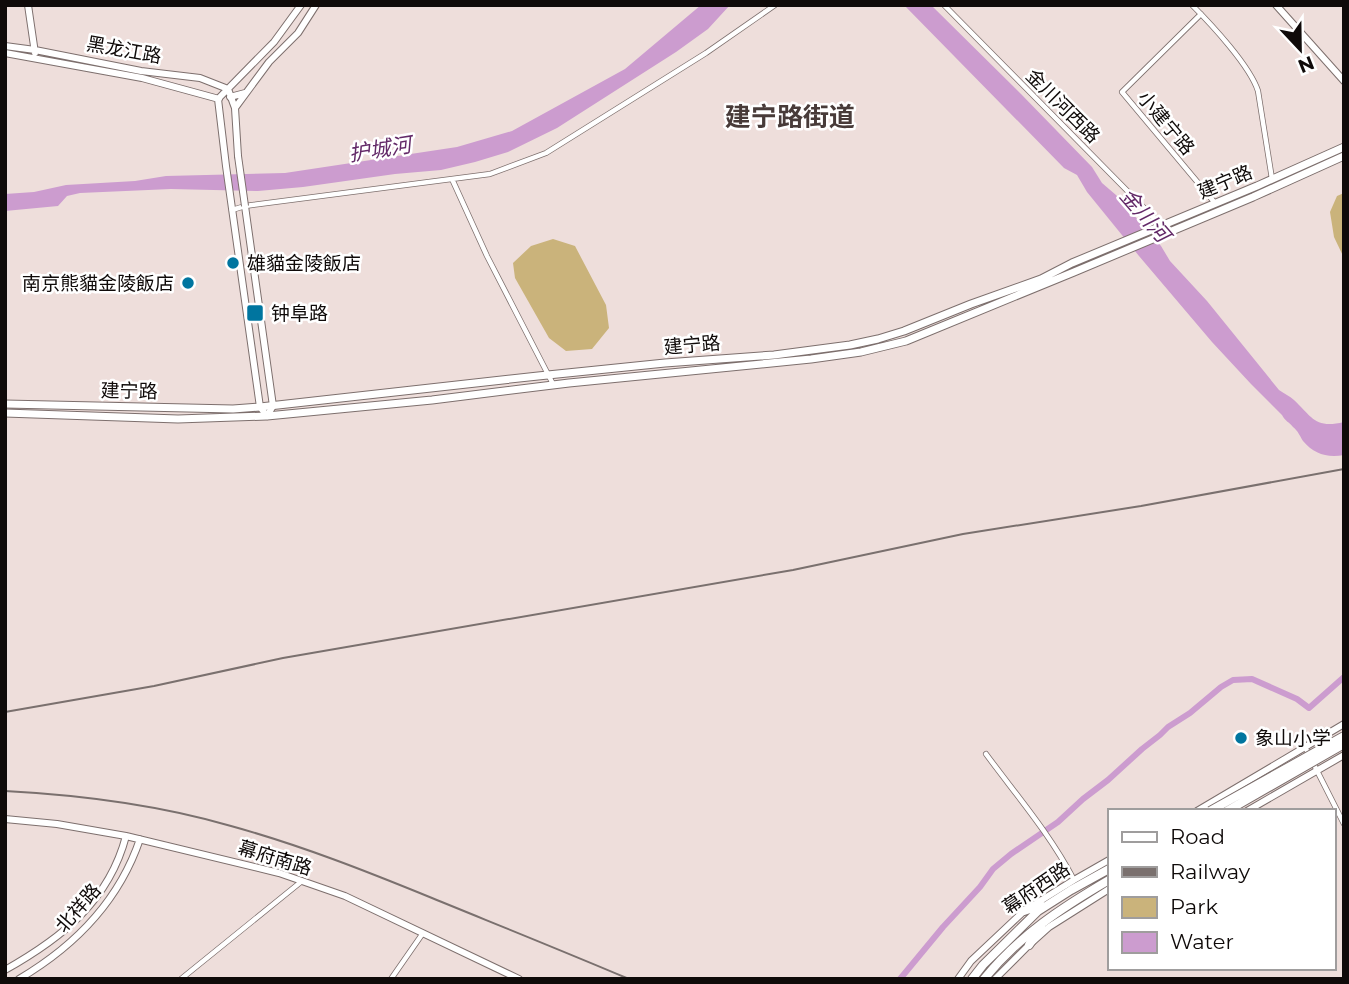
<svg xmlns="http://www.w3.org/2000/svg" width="1349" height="984" font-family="Montserrat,'Noto Sans SC',sans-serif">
  <rect width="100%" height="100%" fill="#eededb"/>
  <!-- green -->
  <path fill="#cab37b" d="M1344 193V258L1334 237 1330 212 1337 196Z
    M553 239 575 246 606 305 609 328 592 349 566 351 549 338 515 278 513 263 531 246Z"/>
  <!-- water -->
  <path fill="#cc9ccf" d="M701 5H730L708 29 676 52 557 128 508 152 475 162 441 170 395 174 303 187 258 191 171 189 80 193 67 196 58 206 5 211V194L34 192 66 185 135 181 166 176 285 173 457 147 512 131 625 69Z
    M904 5H931L1021 94 1092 167 1102 183 1116 195 1161 246 1170 261 1207 301 1279 390C1283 393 1290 396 1294 400 1312 417 1315 429 1344 422V455C1327 458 1314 454 1303 441 1300 436 1298 431 1293 427 1289 422 1285 421 1282 415L1251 384 1212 342 1139 256 1087 192 1077 175 1064 168Z"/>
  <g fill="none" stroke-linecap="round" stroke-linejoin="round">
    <!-- canal -->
    <path stroke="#cc9ccf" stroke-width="6" d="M900 979 943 927 980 887 993 869 1011 854 1058 822 1083 799 1108 780 1142 749 1160 735 1168 727 1190 713 1221 687 1233 680 1252 679 1297 699 1309 708 1344 677"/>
    <defs>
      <path id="street" d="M944 5 1161 225
        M1192 5C1212 25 1250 66 1258 91L1272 179
        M1201 14 1122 92 1215 203
        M452 179 487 256 553 384
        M232 210 245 206 490 174 546 153 706 53 775 5
        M1305 747 1344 824
        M986 754C1017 796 1050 834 1074 880
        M181 979 302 881
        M391 979 423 933"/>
      <path id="secondary" d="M28 5 35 53
        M1276 5 1344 81
        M5 46 35 50 141 71 200 78 228 89 235 108
        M5 53 142 78 219 99
        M230 97 245 93
        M238 156 235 108 269 62 298 33 316 5
        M245 206 273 406 267 416 260 407 226 166 218 99 274 42 301 5
        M1197 811 1344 724
        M1247 811 1344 755
        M5 819 57 824 126 836 279 873 345 896 519 979
        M5 970C62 938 109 901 126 836
        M19 979C75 946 119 901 140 839
        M958 979 971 961 1024 911 1074 880 1109 860
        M995 979 1029 945 1049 927 1109 889"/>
      <path id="primary" d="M5 404 233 409 260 407 538 376 665 363 774 355 850 345 878 339 904 331 971 304 1041 279 1072 263 1257 186 1344 147
        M5 413 178 419 267 416 432 400 569 383 811 359 861 352 906 341 1074 272 1253 197 1344 156"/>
      <path id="highway" d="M1024 911 1041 905
        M1029 945 1041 927
        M972 979 983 965 1038 911 1071 890 1109 869
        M984 979C1020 935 1061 908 1109 880"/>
    </defs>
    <!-- street casing -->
    <use href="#street" stroke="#7d6f6d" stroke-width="6"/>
    <!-- secondary casing -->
    <use href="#secondary" stroke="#7d6f6d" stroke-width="8"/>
    <!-- primary casing -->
    <use href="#primary" stroke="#7d6f6d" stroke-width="9"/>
    <!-- highway casing -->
    <use href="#highway" stroke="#7d6f6d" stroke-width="10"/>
    <!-- street -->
    <use href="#street" stroke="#fff" stroke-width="4.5"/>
    <!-- secondary -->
    <use href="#secondary" stroke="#fff" stroke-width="6"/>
    <!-- primary -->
    <use href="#primary" stroke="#fff" stroke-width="7"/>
    <!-- highway -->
    <use href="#highway" stroke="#fff" stroke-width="8"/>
    <!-- rail -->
    <path stroke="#7a706e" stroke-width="2" d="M5 712 154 686 283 658 793 570 963 534 1141 506 1344 469
      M5 791C81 795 159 805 231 826 300 845 366 871 432 898 498 925 563 951 629 979"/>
    <defs>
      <path id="secondary-bridge" d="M238 156 245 206"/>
      <path id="highway-bridge" d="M1210 811 1344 736
        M1227 811 1344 744"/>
    </defs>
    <!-- secondary-bridge casing -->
    <use href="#secondary-bridge" stroke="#7d6f6d" stroke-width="8" stroke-linecap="butt"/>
    <!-- highway-bridge casing -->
    <use href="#highway-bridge" stroke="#7d6f6d" stroke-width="10" stroke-linecap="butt"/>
    <!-- secondary-bridge -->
    <use href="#secondary-bridge" stroke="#fff" stroke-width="6"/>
    <!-- highway-bridge -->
    <use href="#highway-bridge" stroke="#fff" stroke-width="8"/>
  </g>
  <!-- markers -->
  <g fill="#00759f" stroke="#fff" stroke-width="2.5">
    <circle cx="233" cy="263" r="7"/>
    <circle cx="188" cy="283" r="7"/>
    <rect x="246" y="304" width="18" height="18" rx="3.5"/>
    <circle cx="1241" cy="738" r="7"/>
  </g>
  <g text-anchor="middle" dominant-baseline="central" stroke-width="5" stroke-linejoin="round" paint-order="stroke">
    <!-- street labels -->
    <g font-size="19" fill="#0f0a09" stroke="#fff">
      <text transform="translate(124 50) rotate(10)">黑龙江路</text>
      <text transform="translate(1063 106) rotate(45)">金川河西路</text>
      <text transform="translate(1166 123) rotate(50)">小建宁路</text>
      <text transform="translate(1225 182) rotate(-23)">建宁路</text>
      <text transform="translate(692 345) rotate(-5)">建宁路</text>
      <text transform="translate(129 391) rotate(1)">建宁路</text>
      <text transform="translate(275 858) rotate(17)">幕府南路</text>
      <text transform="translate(1036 888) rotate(-34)">幕府西路</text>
      <text transform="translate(78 908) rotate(-49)">北祥路</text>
    </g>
    <!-- poi labels -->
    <g font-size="19" fill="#0f0a09" stroke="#fff" text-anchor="start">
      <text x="247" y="263">雄貓金陵飯店</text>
      <text x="174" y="283" text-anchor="end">南京熊貓金陵飯店</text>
      <text x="271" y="313">钟阜路</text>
      <text x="1255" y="738">象山小学</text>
    </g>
    <!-- water labels -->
    <g font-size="21" font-style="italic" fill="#632968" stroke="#fff">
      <text transform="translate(380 149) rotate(-9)">护城河</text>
      <text transform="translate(1145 215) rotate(49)">金川河</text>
    </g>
    <!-- district labels -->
    <g font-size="26" font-weight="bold" fill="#483b39" stroke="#fff">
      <text x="790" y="117">建宁路街道</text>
    </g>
  </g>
  <!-- border -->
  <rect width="1349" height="984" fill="none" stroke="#0f0a09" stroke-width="14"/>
  <!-- legend -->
  <rect x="1108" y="809" width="228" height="161" fill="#ffffff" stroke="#9f9d9d" stroke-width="2"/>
  <rect x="1122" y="832" width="35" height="10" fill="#ffffff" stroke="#9f9d9d" stroke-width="2"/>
  <text x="1170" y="844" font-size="21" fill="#0f0a09">Road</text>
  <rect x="1122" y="867" width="35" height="10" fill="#7a706e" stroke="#9f9d9d" stroke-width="2"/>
  <text x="1170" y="879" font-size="21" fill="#0f0a09">Railway</text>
  <rect x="1122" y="897" width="35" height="21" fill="#cab37b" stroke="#9f9d9d" stroke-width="2"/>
  <text x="1170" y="914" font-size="21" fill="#0f0a09">Park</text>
  <rect x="1122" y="932" width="35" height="21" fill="#cc9ccf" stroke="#9f9d9d" stroke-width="2"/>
  <text x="1170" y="949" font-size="21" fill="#0f0a09">Water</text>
  <!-- north arrow -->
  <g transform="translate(1300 49) rotate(158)" stroke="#ffffff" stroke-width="5" paint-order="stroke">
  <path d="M0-5L12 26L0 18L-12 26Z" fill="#0f0a09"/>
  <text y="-10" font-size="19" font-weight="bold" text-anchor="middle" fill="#0f0a09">N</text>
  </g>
</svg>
